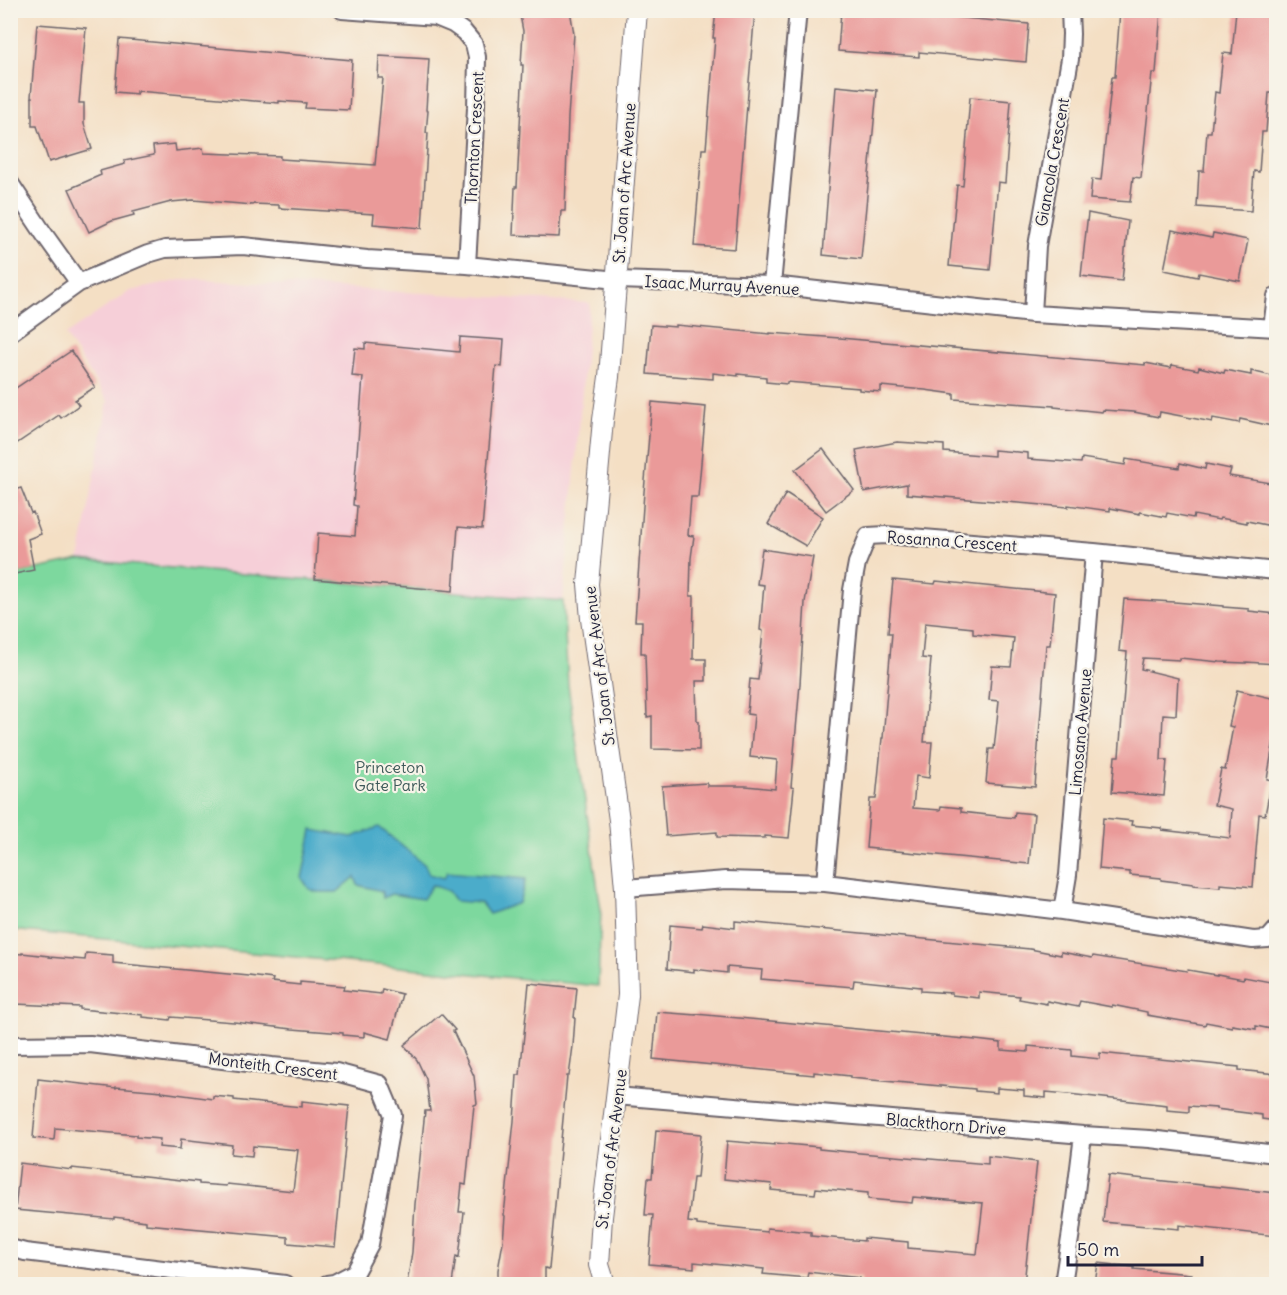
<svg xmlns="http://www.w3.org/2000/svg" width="1287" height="1295" font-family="Delius,sans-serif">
  <rect width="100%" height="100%" fill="#f7f3e8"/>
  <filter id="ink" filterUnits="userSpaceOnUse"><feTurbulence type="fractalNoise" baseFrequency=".0167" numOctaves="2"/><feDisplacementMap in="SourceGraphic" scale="12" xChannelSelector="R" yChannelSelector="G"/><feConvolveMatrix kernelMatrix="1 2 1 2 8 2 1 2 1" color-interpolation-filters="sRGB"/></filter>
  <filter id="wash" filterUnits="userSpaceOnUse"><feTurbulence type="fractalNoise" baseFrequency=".008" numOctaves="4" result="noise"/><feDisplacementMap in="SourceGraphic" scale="24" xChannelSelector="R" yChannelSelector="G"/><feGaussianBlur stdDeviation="1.35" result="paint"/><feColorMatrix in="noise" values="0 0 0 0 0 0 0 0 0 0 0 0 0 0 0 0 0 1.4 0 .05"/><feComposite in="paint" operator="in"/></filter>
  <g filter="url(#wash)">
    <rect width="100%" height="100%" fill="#f4dfc4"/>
    <!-- built -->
    <path fill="#f6cfd8" d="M185 279 590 303 563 601 79 560 108 401 65 335 130 291Z"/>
    <!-- green -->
    <path fill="#7dd89e" stroke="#507d6c" stroke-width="1.5" d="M79 560 563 601 568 685 601 910 598 986 11 930 10 575Z"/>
    <!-- water -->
    <path fill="#4bacca" stroke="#366782" stroke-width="1.5" d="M379 827 425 865 429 874 444 878 447 872 526 879 519 903 489 914 481 903 455 901 448 891 432 885 423 899 391 894 383 898 382 891 358 885 355 877 337 892H317L309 889 302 878 312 830 352 837Z"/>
    <g id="blocks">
      <!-- building -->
      <path fill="#ea9a99" d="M519 10H570L574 34 568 117 565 211H561L559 237 513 235 515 187H517L523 65H521L523 31Z
        M716 10H755L735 249 694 246 702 149H706L715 38H713Z
        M1120 10H1161L1156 73H1152L1141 178 1133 177 1130 202 1090 199 1092 179 1101 180 1112 77H1115Z
        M1236 10H1276V60L1274 93H1269L1266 132H1262L1259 172 1254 171 1251 211 1197 207 1199 171H1204L1207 132H1211L1215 92 1219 93 1223 53 1232 54Z
        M841 11 932 18V15L1029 24 1026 62 919 52V57L838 51Z
        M37 24 86 28 79 103H84V124L92 149 49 162 37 126H32V97H31Z
        M119 39 352 60 349 110 305 108 306 103 279 101V103L137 91V94L115 92Z
        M379 56 429 59 426 110 428 111 426 133H428L422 228 373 224 374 214 279 208V205L253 204V205L193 200 171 202 133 212 134 215 112 221 89 232 69 189 101 175 100 171 125 164 124 161 154 155 153 146 175 144 176 151 203 148 204 153 280 156V159L375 165 383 78H378Z
        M836 86 877 90 861 259 823 255Z
        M970 97 1011 101 1005 183 998 182 990 270 949 266 957 185 963 186Z
        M1088 213 1128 221 1122 281 1081 276Z
        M1172 230 1212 238 1213 233 1248 240 1240 281 1199 273 1198 277 1164 270Z
        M651 325 676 327V325L770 334V333L840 338 1145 365V363L1171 368 1172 365 1198 370 1199 367 1224 373 1225 370 1251 375V371L1276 377V427L1240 419 1239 423 1213 418 1212 422 1160 412 1159 417 1134 412 1103 410 1102 412 1054 407V406L954 399V394L925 390 881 386V392L859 390V388L787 382V384L766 382V377L738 374V376L713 373V379L647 374Z
        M460 337 504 340 502 367 496 366 482 529 458 527 453 591 315 579 318 533 355 536 357 506 353 505 363 377 352 376 355 348 365 349V343L459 352Z
        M71 351 95 387 75 400 79 405 61 418 59 415 10 448V392Z
        M652 402 706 407 698 497H691L688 535 694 536 691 558 690 596H694L693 659H706V681H696L697 721H699V750L652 749V716L647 717 645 653H641L642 621H635L644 492Z
        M897 442 944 445V452L994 456V450L1028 453V459L1081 463 1082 458 1125 465 1126 459 1179 468 1180 463 1205 469 1206 464 1231 469 1229 476 1276 484V527L1247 521V523L1220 518 1219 520 1194 515 1193 518 1167 513 1166 517 1140 512V514L1110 508V511L1068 505V507L907 494V484L864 492 856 450Z
        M823 449 854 490 826 511 795 470Z
        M21 488 31 513 33 512 41 534 28 539 34 570 10 575V492Z
        M786 493 823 517 806 546 768 524Z
        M762 549 813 557 805 602 800 684 791 787 794 788 789 838 765 836V838L717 837V832L666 836 662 786 707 783V786H746L775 789 777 760 750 757 754 715 747 714 750 679 758 680 763 631 760 630 764 585 757 584Z
        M893 580 935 584 936 581 1055 593 1050 645H1046L1035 787 986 783 989 749H994L999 701 989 700 992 666 1011 667 1014 638 973 634V628L925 623 922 658 931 659 924 742H932L929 778 916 776 913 808 940 810 941 806 961 808V812L1014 818 1015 812 1034 814 1029 864 866 848 870 799H876L882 738H883L892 633H888Z
        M1124 599 1174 602 1223 606V607L1249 609V611L1276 614V664L1246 662V663L1220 662 1180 658V660L1143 658 1141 669 1178 678 1176 715 1163 714 1161 760H1167L1164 796 1112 792 1115 756H1119L1127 652 1119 651Z
        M1237 690 1276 699V729L1267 779 1272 780 1265 815 1259 814 1253 887 1220 884V887L1193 885V884L1161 880V878L1130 875V872L1099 869 1103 818 1132 821 1131 825 1162 828V830L1230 838 1232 809 1214 805 1221 769 1225 770 1233 727 1229 726Z
        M735 921 1030 949 1061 955V952L1092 958 1093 956 1187 971 1188 970 1217 975V974L1243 979 1244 977 1276 983V1030L1256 1026V1029L1232 1025V1027L1206 1022 1205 1025 1147 1015V1012L1112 1005V1007L1080 1001 1078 1007 1047 1001V1004L1019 999 1020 996 979 992V998L952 995V993L921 991V987L854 980 853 987 761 979 762 970 727 967V973L694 969V972L667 969 670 925 702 928 703 924 735 928Z
        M10 953 22 954V953L49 956V957L85 960 86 953 113 955V963L249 976 273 979 272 982 300 985V982L345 986 344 990 381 994 382 989 402 994 390 1039 364 1032V1037L343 1035V1033L292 1029 234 1022 171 1017 170 1020 143 1017V1015L80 1009V1007L16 1004V1002L10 1001Z
        M529 983 577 988 574 1018H575L573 1046 569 1076H567L549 1269 545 1268V1284H498V1270L503 1242 505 1216 504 1215 514 1121 517 1075H520Z
        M657 1012 696 1015V1014L976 1040 1001 1043V1050L1028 1052V1046L1072 1050V1056L1100 1059V1053L1239 1067V1070L1276 1074V1121L1262 1119V1115L1216 1109V1108L1189 1106V1112L1167 1110V1105L1068 1094 1046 1092V1098L1024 1096V1090L997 1088V1093L975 1091V1089L850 1078V1076L814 1072V1075L653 1059Z
        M441 1014 455 1030 453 1031 474 1076 477 1104 474 1105 466 1185 462 1184 459 1212H464L459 1257 456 1256 452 1284H407L412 1252 415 1204 425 1111H430L426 1079 417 1060 404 1045Z
        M38 1079 116 1088V1087L162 1091V1092L213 1099V1096L234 1098V1100L261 1103 302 1107V1101L349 1106 335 1247 288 1243V1237L146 1224V1221L114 1217V1219L15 1210 20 1163 72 1170V1168L199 1182V1184L226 1186 227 1184 293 1191 298 1150 253 1146 252 1156 231 1154 232 1145 181 1139 180 1149 159 1147 160 1139 136 1137V1135L55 1128 54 1140 33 1138Z
        M656 1130 701 1134 697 1178H693L688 1222 697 1223V1225L767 1232V1228L811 1232V1236L864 1241V1238L908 1242V1248L977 1254 983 1203 913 1197 912 1203 868 1199V1193L816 1188 815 1194 771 1190 772 1184 724 1179 727 1141 775 1145V1143L819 1147V1149L860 1153 988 1164V1156L1037 1162 1024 1284H880L860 1283V1278L808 1272 807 1278 763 1274 764 1269 694 1262V1268L649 1264 653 1215H645L648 1178H652Z
        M1108 1175 1276 1193V1236L1179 1225V1229L1103 1222Z
        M1098 1263 1134 1267V1269L1191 1274 1190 1284H1095Z"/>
    </g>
  </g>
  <g filter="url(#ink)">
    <use href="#blocks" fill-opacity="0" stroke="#6c646b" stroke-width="1.5"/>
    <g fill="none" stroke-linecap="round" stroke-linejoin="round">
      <defs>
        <path id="minor" d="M342 10 436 17 453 24 464 32 474 44 477 57 476 108 467 265
          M10 183 44 234 79 283
          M772 285 798 10
          M1033 314 1037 246 1070 59 1071 34 1070 10
          M1272 328 1276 296
          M10 333 79 283 148 254 165 249 243 246 367 259 467 265 617 280 772 285 1033 314 1276 328
          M825 883 852 590 857 563 868 536 886 535 1094 552 1276 571
          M625 888 726 880 825 883 1062 911 1253 940 1268 939 1276 930
          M1062 911 1068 875 1094 552
          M10 1045 90 1044 272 1066 336 1072 380 1084 393 1115 370 1244 355 1272 334 1283 327 1284
          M616 1096 1083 1135 1150 1139 1276 1154
          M10 1248 25 1252 285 1284
          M1063 1284 1071 1232 1083 1135"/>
        <path id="tertiary" d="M605 1284 599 1265 602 1217 628 995 625 888 619 820 591 619 588 584 603 420 609 377 637 10"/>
      </defs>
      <!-- minor casing -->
      <use href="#minor" stroke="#6c646b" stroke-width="20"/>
      <!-- tertiary casing -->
      <use href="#tertiary" stroke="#6c646b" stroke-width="22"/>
      <!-- minor -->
      <use href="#minor" stroke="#fff" stroke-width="16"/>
      <!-- tertiary -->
      <use href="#tertiary" stroke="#fff" stroke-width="20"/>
    </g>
  </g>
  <g text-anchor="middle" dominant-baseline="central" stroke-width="4.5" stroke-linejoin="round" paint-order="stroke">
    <!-- street labels -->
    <g font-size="16" fill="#22223b" stroke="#f7f3e8">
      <text transform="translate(474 138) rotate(-87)">Thornton Crescent</text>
      <text transform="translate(1052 162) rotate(-80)">Giancola Crescent</text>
      <text transform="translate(624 183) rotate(-86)">St. Joan of Arc Avenue</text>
      <text transform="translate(722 285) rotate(3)">Isaac Murray Avenue</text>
      <text transform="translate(952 541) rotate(4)">Rosanna Crescent</text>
      <text transform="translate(599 666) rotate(-97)">St. Joan of Arc Avenue</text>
      <text transform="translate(1080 732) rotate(-85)">Limosano Avenue</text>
      <text transform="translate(273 1066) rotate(7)">Monteith Crescent</text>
      <text transform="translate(946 1124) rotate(5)">Blackthorn Drive</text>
      <text transform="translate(611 1149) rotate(-83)">St. Joan of Arc Avenue</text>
    </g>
    <!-- park labels -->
    <g font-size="16" fill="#3d5959" stroke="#f7f3e8">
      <text x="390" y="767">Princeton<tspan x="390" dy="18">Gate Park</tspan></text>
    </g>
  </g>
  <!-- margin -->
  <rect width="1287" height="1295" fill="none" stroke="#f7f3e8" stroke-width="36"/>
  <!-- scale -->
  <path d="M1068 1256v9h134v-9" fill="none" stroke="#22223b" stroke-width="3"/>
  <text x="1077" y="1256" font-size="18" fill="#22223b" stroke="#f7f3e8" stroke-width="4.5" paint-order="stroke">50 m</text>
</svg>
